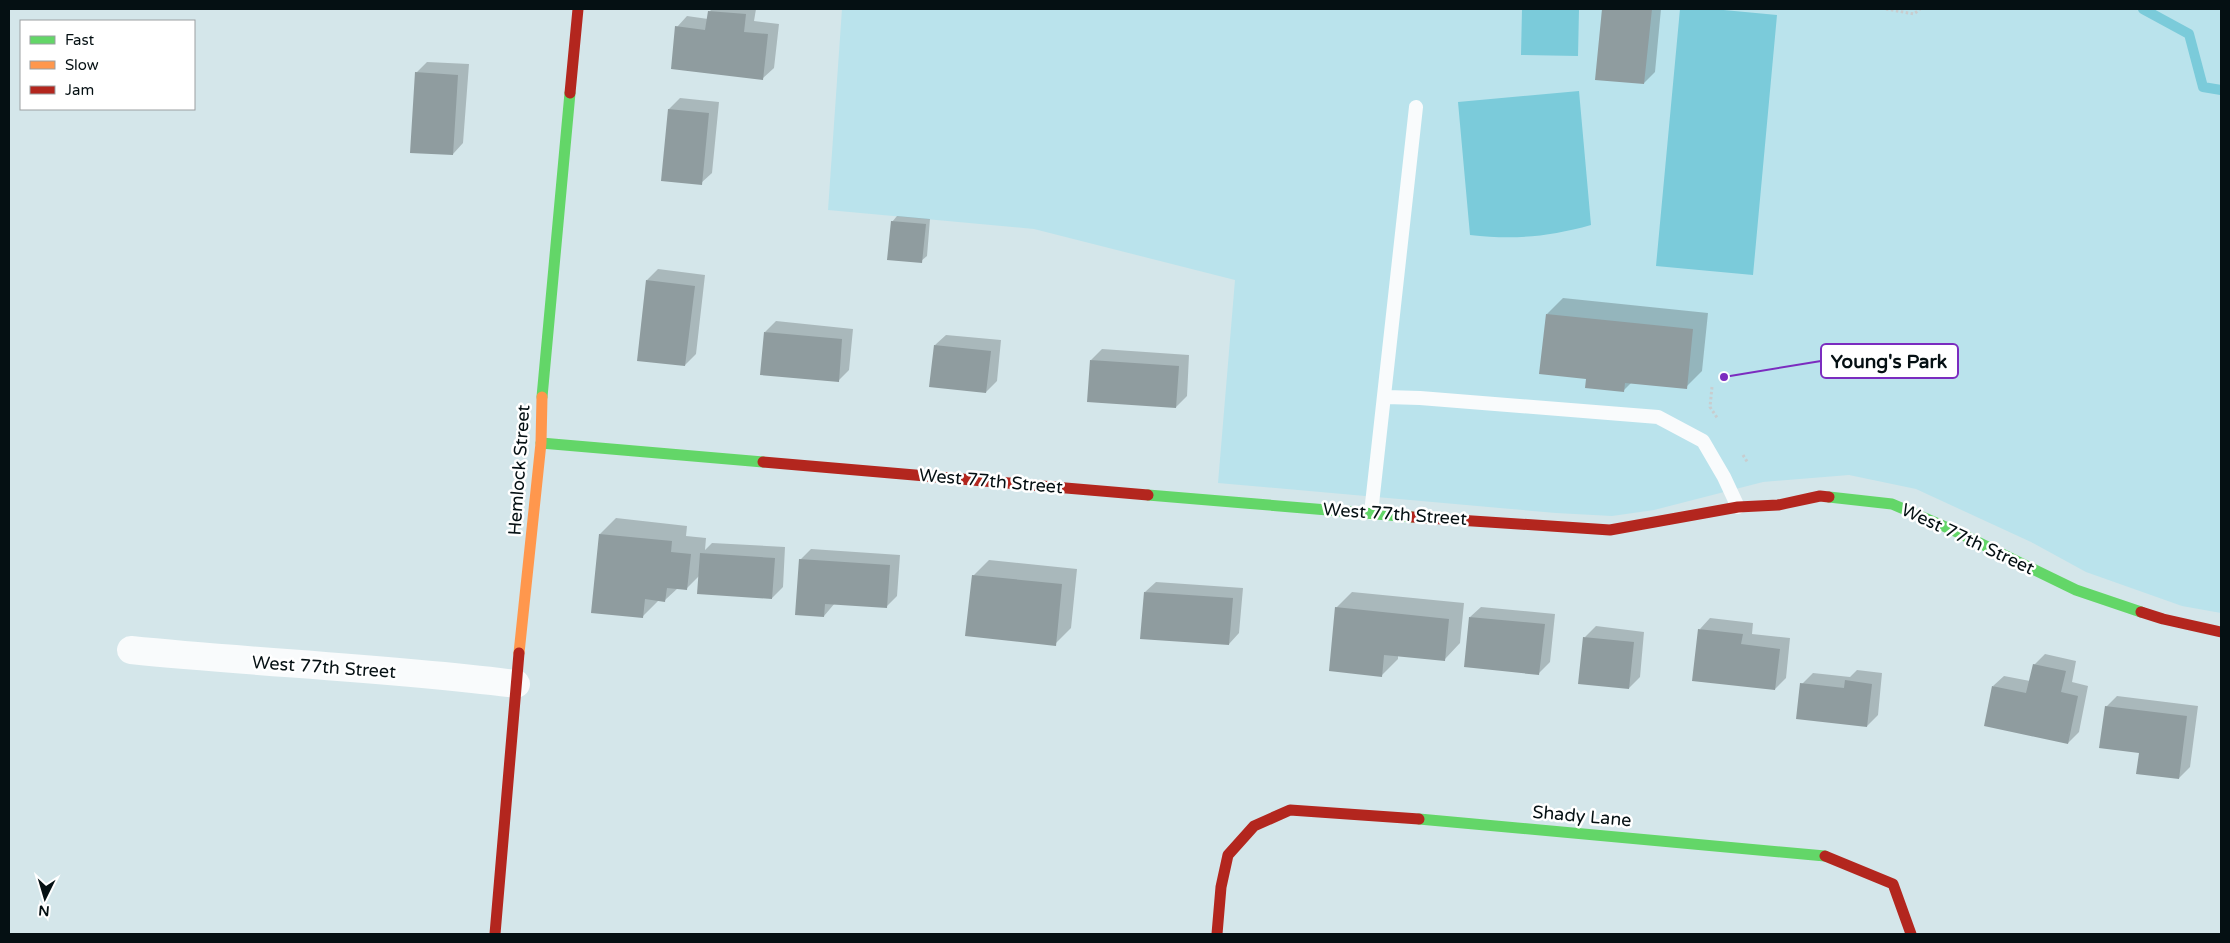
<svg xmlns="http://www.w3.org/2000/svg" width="2230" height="943" font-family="'Varela Round',sans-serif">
  <rect width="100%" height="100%" fill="#d4e6ea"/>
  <!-- green -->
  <path fill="#bae3ec" d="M842 9H2221V613L2182 606 2086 572 2031 542 1916 489 1849 475 1763 482 1654 510 1612 516 1556 513 1218 483 1235 280 1034 229 828 210Z"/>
  <!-- water -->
  <path fill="#7bcbda" d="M1522 9H1579L1578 56 1521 55Z
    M1680 9H1713L1777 15 1753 275 1656 266Z
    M1579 91 1591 225C1548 237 1514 240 1470 235L1458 102Z"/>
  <!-- shadow -->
  <path fill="#0003" d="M711 9H756L754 21 779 24 774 68 763 78 677 27 687 16 708 19Z
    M1603 9H1661L1655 72 1644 83 1596 79Z
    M427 62 469 64 463 143 453 154 416 73Z
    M680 98 719 102 712 173 701 183 669 109Z
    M897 216 930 219 927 256 921 261 892 222Z
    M658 269 705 275 696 354 685 365 647 280Z
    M1563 298 1708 313 1702 371 1686 387 1632 382 1623 391 1588 378 1547 314Z
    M776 321 853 329 849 370 838 381 765 332Z
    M946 335 1001 340 997 381 986 392 935 345Z
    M1102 349 1189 355 1187 396 1176 407 1091 360Z
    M616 518 687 526 686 536 706 538 705 550 712 543 785 547 783 587 772 598 700 575 687 588H678L665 600 658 601 643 616 600 534Z
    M811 549 900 555 897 596 886 607 835 603 824 616 800 560Z
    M989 560 1077 569 1071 628 1055 644 973 576Z
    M1156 582 1243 588 1239 633 1229 644 1145 592Z
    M1352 592 1464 603 1460 643 1445 659 1398 655V659L1382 675 1336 608Z
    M1481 607 1555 614 1550 662 1539 673 1470 617Z
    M1710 618 1753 623 1752 634 1790 638 1786 678 1775 689 1700 629Z
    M1596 626 1644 632 1640 677 1629 688 1585 637Z
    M2045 654 2076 661 2072 682 2088 686 2079 732 2068 743 1993 686 2004 676 2030 681 2034 665Z
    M1857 670 1882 673 1878 715 1867 726 1802 684 1813 673 1850 677Z
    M2117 696 2198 706 2190 767 2179 778 2140 752 2106 707Z"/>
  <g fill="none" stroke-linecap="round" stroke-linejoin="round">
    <!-- stream -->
    <path stroke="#7bcbda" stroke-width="10" d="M2143 9 2189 34 2203 87 2221 90"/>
  </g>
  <!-- building -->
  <path fill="#8f9c9f" d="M1602 9H1652L1644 84 1595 80Z
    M708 11 746 14 744 32 768 34 763 80 671 69 675 26 705 30Z
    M415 72 458 75 453 155 410 153Z
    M668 109 709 113 702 185 661 181Z
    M891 221 926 224 922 263 887 260Z
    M646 280 695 286 685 366 637 361Z
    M1546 314 1693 329 1687 389 1625 383 1624 392 1585 388 1586 379 1539 374Z
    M764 332 842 339 839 382 760 375Z
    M934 345 991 351 986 393 929 387Z
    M1090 360 1179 366 1176 408 1087 402Z
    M599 534 672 541 671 552 691 554 687 590 667 588 665 602 645 599 643 618 591 613Z
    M700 553 775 558 772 599 697 594Z
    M799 559 890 565 887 608 825 604 824 617 795 615Z
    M972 575 1062 584 1056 646 965 636Z
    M1144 592 1233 598 1229 645 1140 639Z
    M1335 607 1449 619 1445 661 1384 655 1382 677 1329 671Z
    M1469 617 1545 624 1539 675 1464 667Z
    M1698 629 1743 634 1741 644 1780 649 1775 690 1692 681Z
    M1583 637 1634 642 1629 689 1578 684Z
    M2033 664 2066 671 2061 692 2078 696 2068 744 1984 726 1992 686 2026 693Z
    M1845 680 1872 684 1867 727 1796 719 1800 683 1844 688Z
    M2105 706 2187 716 2179 779 2136 774 2139 753 2099 748Z"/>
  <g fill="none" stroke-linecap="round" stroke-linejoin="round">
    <!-- path -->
    <path stroke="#c8cdcf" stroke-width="3" stroke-dasharray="2.5 2.5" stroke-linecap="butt" d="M1886 9 1914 14 1920 9
      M1712 387 1710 407 1718 419
      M1743 455 1748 463"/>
    <!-- lane -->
    <path stroke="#f9fbfc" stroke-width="14" d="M1386 397 1420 398 1658 417 1703 441 1724 477 1738 507
      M1371 513 1416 107"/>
    <!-- street -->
    <path stroke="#f9fbfc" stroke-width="28" d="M131 650C259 663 389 668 516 684"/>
    <!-- fast -->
    <path stroke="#63d668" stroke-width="11" d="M542 397 570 93
      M541 443 763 462
      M1148 495 1412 517
      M1829 497 1892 504 1955 531 2076 590 2141 612
      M1419 819 1825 856"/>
    <!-- slow -->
    <path stroke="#ff974d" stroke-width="11" d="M519 653 541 443 542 397"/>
    <!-- jam -->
    <path stroke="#b3261e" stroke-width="11" d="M570 93 578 9
      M763 462 1148 495
      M1412 517 1610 530 1738 507 1778 505 1820 496 1829 497
      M2141 612 2163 619 2221 632
      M1825 856 1893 884 1911 934
      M495 934 519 653
      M1217 934 1221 887 1228 855 1254 826 1290 810 1419 819"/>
  </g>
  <g text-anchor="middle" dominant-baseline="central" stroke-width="5" stroke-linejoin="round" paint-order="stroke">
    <!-- street labels -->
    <g font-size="18" fill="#051013" stroke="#fff">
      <text transform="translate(519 470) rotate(-86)">Hemlock Street</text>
      <text transform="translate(991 481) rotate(5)">West 77th Street</text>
      <text transform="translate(1395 514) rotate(4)">West 77th Street</text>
      <text transform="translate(1968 539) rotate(25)">West 77th Street</text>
      <text transform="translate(324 667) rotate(4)">West 77th Street</text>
      <text transform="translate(1582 816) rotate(5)">Shady Lane</text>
    </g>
  </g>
  <!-- callouts -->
  <path fill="none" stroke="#7b2cbf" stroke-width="2" d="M1724 377L1821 361"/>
  <circle fill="#7b2cbf" stroke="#fff" stroke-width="2" cx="1724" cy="377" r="5"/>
  <rect fill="#fff" stroke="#7b2cbf" stroke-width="2" x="1821" y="344" width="137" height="34" rx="5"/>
  <g font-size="19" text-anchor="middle" font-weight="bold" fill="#051013">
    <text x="1889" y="368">Young's Park</text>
  </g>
  <!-- border -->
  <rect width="2230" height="943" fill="none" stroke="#051013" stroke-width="20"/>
  <!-- legend -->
  <rect x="20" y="20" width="175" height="90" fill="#ffffff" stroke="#9b9fa1"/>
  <rect x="30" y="36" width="25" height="8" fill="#63d668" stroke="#9b9fa1"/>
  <text x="65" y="45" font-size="15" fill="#051013">Fast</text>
  <rect x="30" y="61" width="25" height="8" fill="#ff974d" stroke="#9b9fa1"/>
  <text x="65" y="70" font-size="15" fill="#051013">Slow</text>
  <rect x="30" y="86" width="25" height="8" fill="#b3261e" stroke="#9b9fa1"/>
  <text x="65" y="95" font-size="15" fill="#051013">Jam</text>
  <!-- north arrow -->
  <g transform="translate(45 898) rotate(185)" stroke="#ffffff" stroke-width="4" paint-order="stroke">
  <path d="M0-4L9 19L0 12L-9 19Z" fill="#051013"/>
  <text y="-8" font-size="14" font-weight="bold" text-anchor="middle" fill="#051013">N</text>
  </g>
</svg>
